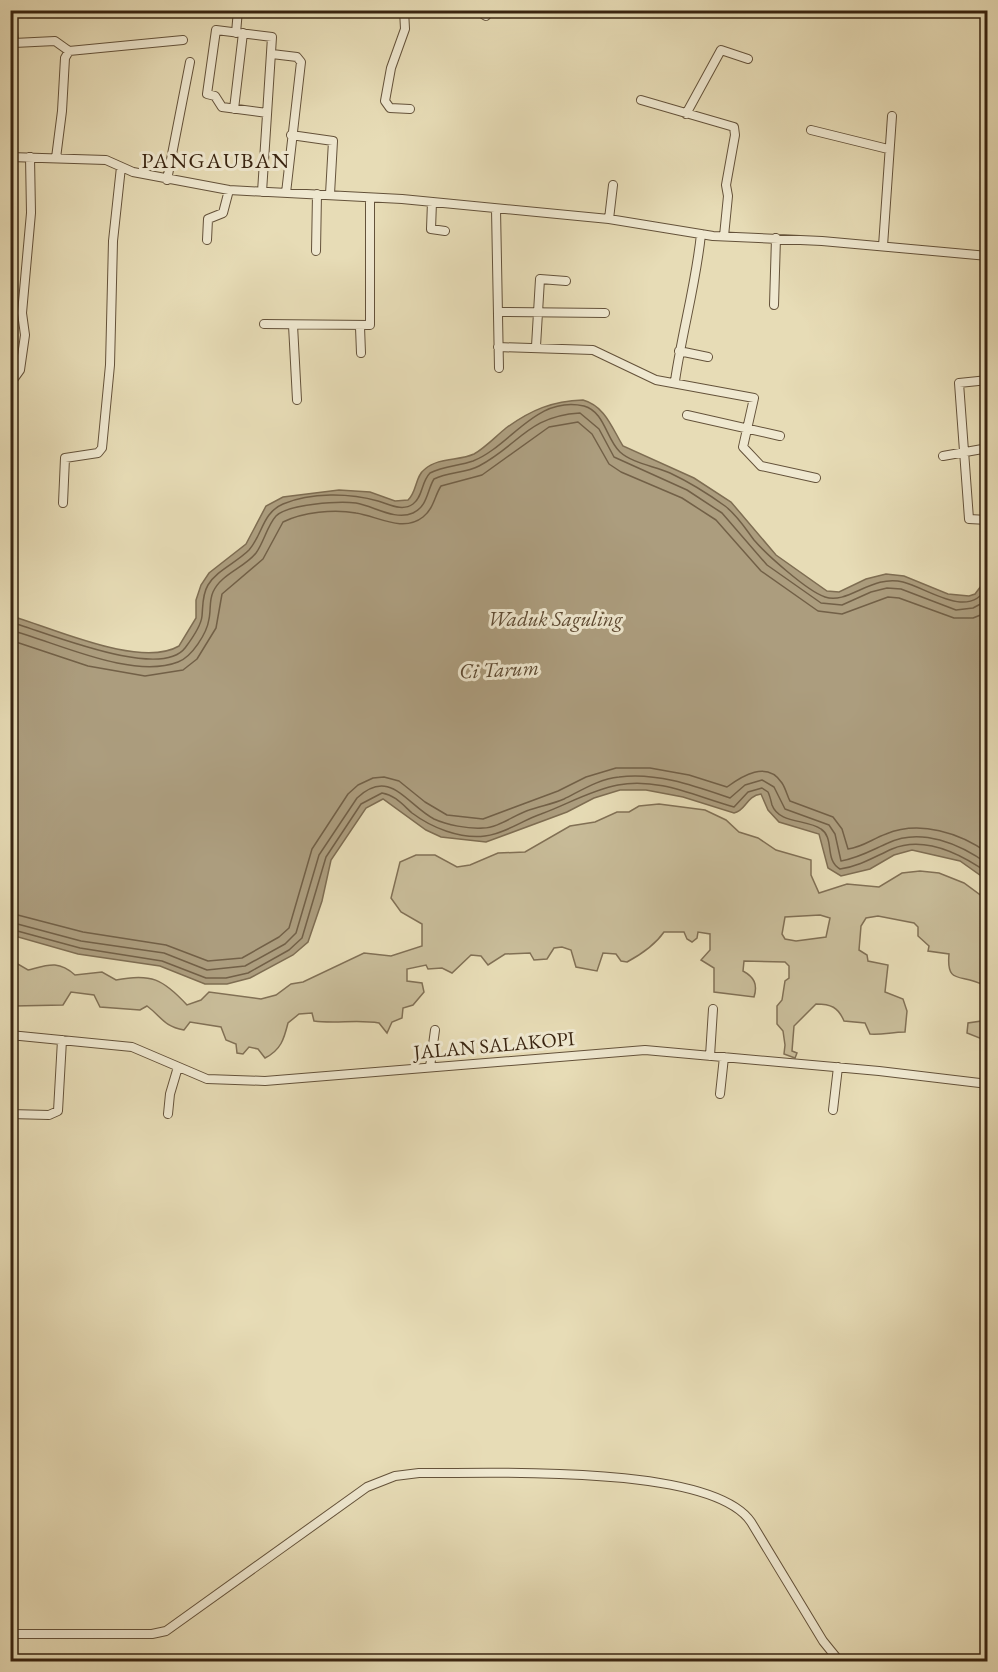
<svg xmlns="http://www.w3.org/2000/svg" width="998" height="1672" font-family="'EB Garamond',serif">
  <rect width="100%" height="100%" fill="#e7dcb6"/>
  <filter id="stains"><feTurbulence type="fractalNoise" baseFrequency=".00333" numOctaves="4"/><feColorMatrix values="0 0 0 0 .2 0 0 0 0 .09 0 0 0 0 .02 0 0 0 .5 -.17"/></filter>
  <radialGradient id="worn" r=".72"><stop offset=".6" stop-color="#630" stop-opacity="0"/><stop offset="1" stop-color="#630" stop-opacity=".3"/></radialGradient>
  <!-- green -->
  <path fill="#c9bd9a" stroke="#817055" stroke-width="1.5" fill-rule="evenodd" d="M659 804 705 810 726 820 739 832 758 838 776 850 811 860V875L819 893 847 884 879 887 902 873 920 871 939 873 964 883 987 900V1041L967 1033 968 1023 981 1021 983 985C962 973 946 986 949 954L928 951 929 946 918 936V927L914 923 878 916 866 918 861 926 859 950 867 955 868 961 888 965 885 992 903 999 907 1011 905 1032C892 1032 882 1035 870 1034L865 1023 844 1021C838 1007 831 1004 816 1004L794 1026 792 1051 797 1053 795 1058 784 1054 785 1045 783 1031 777 1024V1006L782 1000 785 981 789 978V966L785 962 744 961 743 971C754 977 758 984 754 997L714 992V968L701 960 710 950V934L698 932 697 938 692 942 687 939 684 932H664C655 945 640 955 627 962L621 961 616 954 603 953 597 971 576 967 571 950 562 947 554 948 547 959 534 960 530 953 505 954 488 965 481 956 471 955 452 973 442 968 428 969 426 965 407 969V981L422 983 424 992 413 1005 403 1008 402 1018 392 1022 387 1033 379 1023C358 1019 336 1024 314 1021L312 1013 299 1014 288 1023C284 1039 281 1050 265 1058L258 1049 249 1047 243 1054 237 1053 236 1044 226 1040 221 1027 190 1022 184 1030C163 1026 162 1017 147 1006L140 1010 100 1007 94 995 71 992 63 1005 14 1006 11 1009V960L28 970C48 965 58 960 75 975L102 972 116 980C151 973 163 979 187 1005L201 1000 209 992 261 999 276 995 291 984 303 982 364 953 391 956 422 946V924L401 912 391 898 400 862 416 855H435L457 867 470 865 498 853 525 852 570 826 595 822 617 812H629L639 806ZM820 915 830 918 826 937 796 941 785 939 782 934 785 917Z"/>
  <!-- water -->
  <path fill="#ac9d7e" stroke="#7e6d52" stroke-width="1.5" d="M583 400C605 406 612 428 623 446L694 478 731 502 776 555 827 591 839 592 866 579 886 574 904 576 948 594 969 596 975 594 987 578V880L960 861 912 850 894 855 870 869 841 876 828 868 819 834 779 822 768 810 761 794C746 796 746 811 734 813L683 797 646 790H620L594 798 567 812 486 842 441 837 426 830 383 799 366 808 331 860 322 901 308 942 293 955 250 978 227 984H205L160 966 78 954 11 935V616C51 627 140 669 179 646L196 618V600L201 585 209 573 246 544 266 506 283 497 339 490 370 492 395 501 408 500C417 492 415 476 425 469 439 457 459 461 474 454 486 447 495 437 506 428 531 410 552 401 583 400Z"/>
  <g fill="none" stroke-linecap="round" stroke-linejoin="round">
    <!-- shore -->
    <path stroke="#726047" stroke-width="1.5" d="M10 622C43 631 160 681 185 648 191 640 201 627 202 616 203 606 202 595 208 585 217 570 236 563 249 550 263 534 262 513 283 504 311 492 350 493 378 501 389 504 402 512 413 504 423 497 421 482 430 473 444 466 459 466 473 461 511 446 536 395 584 406 605 412 606 439 620 452 632 463 654 466 670 473 689 482 707 493 725 506 737 515 745 528 754 540 766 554 807 591 825 597 848 605 872 574 903 582 930 589 969 621 988 586
      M10 630C56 642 132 680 178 662 192 657 207 633 209 619 211 610 209 601 213 592 221 574 244 568 256 553 264 542 267 526 276 516 288 504 339 501 356 503 374 506 395 521 413 513 428 506 427 490 434 479 449 472 466 473 479 466 519 445 528 416 580 413L599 429 614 457 687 490 722 513 767 565 821 603 842 605 871 592 887 588 901 589 956 610 973 608 988 600
      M10 640 88 666 145 676 183 670 197 659 216 628 222 594 263 559 283 522C303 512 334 509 356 513 377 516 403 533 423 517 434 508 434 497 441 486L482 475 549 427 578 422 592 434 609 464 621 472 682 498 716 520 761 571 818 611 842 614 888 597 899 598 954 618H973L988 612
      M10 913 83 932 166 945 208 961 242 958 279 937 289 928 312 849 348 794 358 785 373 778 384 777 399 781 425 802 447 815 483 819 558 791 586 777 616 768H650L689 775 727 787C742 776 767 760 782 783 786 789 787 796 790 801L833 817 842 829 848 849C863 847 872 839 886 834 920 820 960 833 988 853
      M10 922 81 941 164 953 207 970 245 966 285 944 296 933 319 855 357 798C390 767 406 804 434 819 447 825 468 829 483 828 498 828 514 815 529 810 540 806 553 804 564 799 582 790 599 779 619 777 657 772 695 786 730 798L745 785 762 780 774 787 785 809 829 825 835 834 841 861C859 858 872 850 888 843 921 827 960 844 988 864
      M10 929 80 948 162 961 206 978H226L248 973 289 950 302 938 326 857 361 804 382 793C395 795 403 805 412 813 432 828 460 839 485 836 504 834 523 820 541 814 566 805 591 790 618 785 658 777 697 797 734 807L748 792 762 788 768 792C770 796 771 801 772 805 779 824 807 819 821 829 835 838 824 860 840 869 860 866 874 857 892 849 925 835 961 854 988 873"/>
    <defs>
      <path id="minor" d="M11 10 14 43 55 41 69 51
        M404 10 405 29 391 68 385 101 390 108 410 109
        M476 10 486 16 487 10
        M236 33 238 10
        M272 54 297 57 301 62 286 193
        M641 100 734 127 735 135 726 185 728 196 724 236
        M234 109 243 33
        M686 114 721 50 748 59
        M811 130 888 149
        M291 135 333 141 330 194
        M10 157 106 160 133 172 229 190 402 199 609 219 713 236 822 241 988 256
        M56 158 62 111 65 58 69 51 183 40
        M167 180 190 62
        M262 192 272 37 216 30 207 94 215 96 222 107 267 113
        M432 202 431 229 445 231
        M496 209 499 368
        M609 219 613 185
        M207 240 208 219 223 213 229 190
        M883 246 892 116
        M316 251 317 194
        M774 305 776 238
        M498 312 605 313
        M264 324 370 325V198
        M293 325 297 400
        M360 327 361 353
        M536 346 540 279 566 281
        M498 347 593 350 656 380 754 398 743 447 761 466 816 478
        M679 351 708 357
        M988 380 959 383 969 519 988 520
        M675 381C682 332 696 284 701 234
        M10 384 20 370 25 335 22 313 31 213 30 157
        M687 415 780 436
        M10 431V466
        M943 456 988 448
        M63 503 65 458 98 453 102 448 110 365 113 241 121 167
        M10 1035 132 1047 207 1079 265 1081 645 1050 879 1071 988 1084
        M710 1056 713 1009
        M430 1067 435 1030
        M720 1094 724 1057
        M833 1110 838 1067
        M10 1114 49 1115 58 1111 62 1040
        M168 1114 170 1094 178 1067
        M10 1634H152L166 1631 367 1487 395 1476 419 1473C488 1474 711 1463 751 1522L823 1641 840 1662
        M976 1662 988 1659"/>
    </defs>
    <!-- minor casing -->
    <use href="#minor" stroke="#64523a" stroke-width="10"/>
    <!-- minor -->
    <use href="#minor" stroke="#efe8d0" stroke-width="8"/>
  </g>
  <g text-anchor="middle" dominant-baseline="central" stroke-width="6" stroke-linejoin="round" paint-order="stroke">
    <!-- street labels -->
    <g font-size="20" fill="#392410" stroke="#efe8d0">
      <text transform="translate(494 1045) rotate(-5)">JALAN SALAKOPI</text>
    </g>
    <!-- water labels -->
    <g font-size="21" font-style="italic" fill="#5c4831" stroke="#efe8d0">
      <text x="555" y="618">Waduk Saguling</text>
      <text transform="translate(499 669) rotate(-3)">Ci Tarum</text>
    </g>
    <!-- quarter labels -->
    <g font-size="22" letter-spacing="1.5" fill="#392410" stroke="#efe8d0">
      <text x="216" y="160">PANGAUBAN</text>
    </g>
  </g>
  <!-- margin -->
  <rect width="998" height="1672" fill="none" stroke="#e7dcb6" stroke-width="36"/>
  <rect x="12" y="12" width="974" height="1648" fill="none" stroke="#392410" stroke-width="3"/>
  <rect x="18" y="18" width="962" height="1636" fill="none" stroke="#392410" stroke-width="1.5"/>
  <rect width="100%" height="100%" filter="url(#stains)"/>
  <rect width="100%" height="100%" fill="url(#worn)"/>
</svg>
